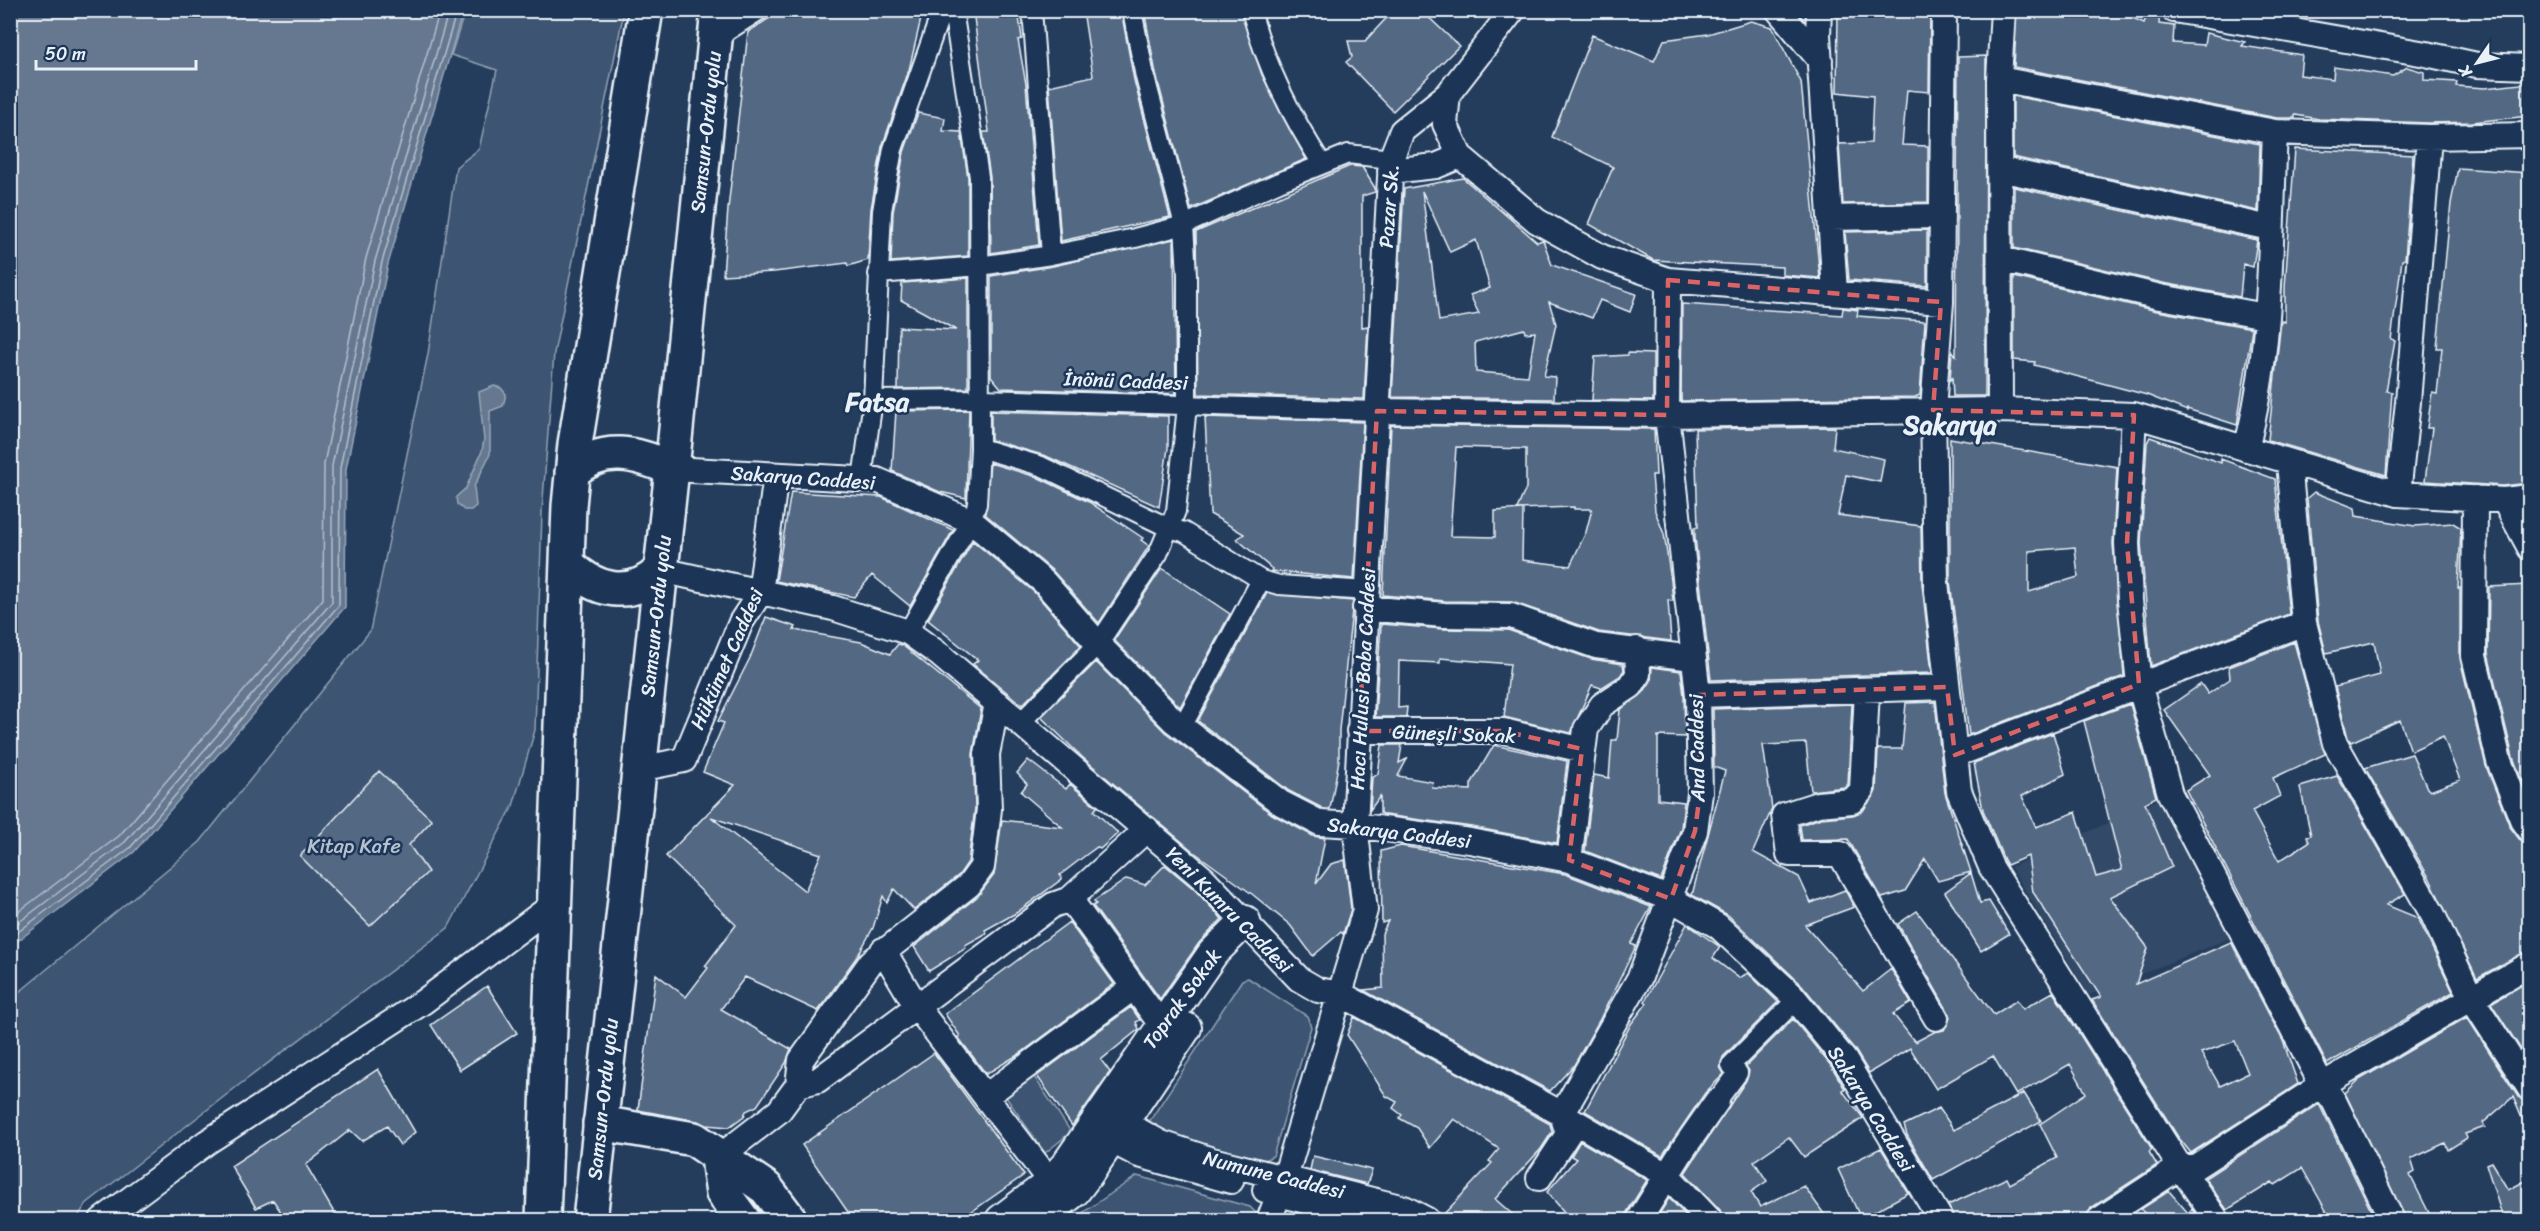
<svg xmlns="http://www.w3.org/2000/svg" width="2540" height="1231" font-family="Sriracha,sans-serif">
  <rect width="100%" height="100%" fill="#253d5d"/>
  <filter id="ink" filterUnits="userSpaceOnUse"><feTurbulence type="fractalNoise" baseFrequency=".0167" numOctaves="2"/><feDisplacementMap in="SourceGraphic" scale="12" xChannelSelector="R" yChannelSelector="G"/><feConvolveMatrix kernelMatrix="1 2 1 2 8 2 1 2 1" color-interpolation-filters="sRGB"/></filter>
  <g filter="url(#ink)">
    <!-- built -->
    <path fill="#334a68" d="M2160 799 2230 938 2089 995 2011 867Z"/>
    <!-- green -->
    <path fill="#3e5472" stroke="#93a2b5" stroke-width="1.5" d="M465 11H624L554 353 542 512 535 730 513 806 448 928 239 1085 86 1204 76 1220H11V999L200 842 370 631 428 354 456 167 479 149 497 70 451 55Z
      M1248 978 1307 1016 1311 1027 1273 1156 1260 1162 1158 1132 1147 1125 1242 980Z
      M1031 1072 1071 1132 1045 1153 1003 1093Z
      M1137 1176 1250 1207 1256 1213 1254 1220H1072Z"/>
    <!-- water -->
    <path fill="#657890" stroke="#99a8ba" stroke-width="1.5" d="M11 10 463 11 388 264 346 469 345 607 134 852 11 946Z
      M494 386 501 388 506 394 503 406 490 411V454L474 487 476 506 471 510H464L457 504 456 497 466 488 482 451 484 440 479 392Z"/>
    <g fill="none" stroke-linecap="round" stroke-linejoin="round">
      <!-- shore -->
      <path stroke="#b4c1ce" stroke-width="1.5" d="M10 918 119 836 323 599 324 464 366 258 440 10
        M10 929 125 842 332 602V466L375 261 449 10
        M10 938 130 848 339 605 340 468 382 262 457 10"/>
    </g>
    <!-- building -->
    <path fill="#536782" stroke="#e8f1f8" stroke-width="1.5" fill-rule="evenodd" d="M782 10H923L909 70 882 147 871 209 868 260 848 266 847 263 774 272 723 275 728 209 748 32Z
      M973 10H1018L1022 39 1018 40 1026 84 1039 245 991 253 990 177 983 132H989Z
      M1083 10H1121L1134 80 1170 217 1061 241 1049 86 1093 76Z
      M1144 10H1240L1262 75 1306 159 1191 209 1156 74Z
      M1394 10H1421L1459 46 1393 111 1346 62 1352 57 1348 41H1365Z
      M1838 10H1930L1929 92 1907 90 1902 145 1928 146V202L1843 204 1839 144 1871 143 1873 96 1837 92Z
      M2017 10H2114L2144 23 2149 10H2160L2159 24 2174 26 2173 43 2204 45 2206 33 2245 42 2242 46 2302 55 2300 75 2333 79 2334 67 2393 76 2407 67 2424 72V80L2457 82 2456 86 2485 88 2529 83V116L2472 122 2429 123 2319 119 2295 115V118H2277L2014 67Z
      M1751 21 1772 27 1801 82 1820 278 1782 275V267L1653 260 1589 224 1613 167 1552 137 1592 35 1654 61 1664 40 1708 34Z
      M1986 56 1985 396H1953L1952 378 1950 380 1952 350 1956 356 1958 57Z
      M2013 96 2260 144 2258 211 2013 157Z
      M918 113 945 118 943 131 961 132 968 178V256L891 262 893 212 904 152Z
      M2295 149 2413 155 2405 259 2402 260 2391 340 2395 341 2386 391 2392 392 2386 475 2268 440 2281 321 2285 322V287Z
      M1350 166 1362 167 1375 188V192L1362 196V327L1368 326 1364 399 1198 394 1196 232Z
      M2458 168 2529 173V483L2503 486 2425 481 2432 428H2427L2432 393 2437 394 2442 348H2437L2451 203Z
      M1463 178 1537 242 1543 240 1552 265 1636 294 1630 312 1600 300 1592 318 1549 302 1556 324 1544 376 1555 377 1554 399 1392 397 1404 189ZM1422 191 1450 252 1476 240 1490 288 1470 295 1479 314 1439 321ZM1524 329 1525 333 1535 332 1528 376 1476 372 1475 342Z
      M2014 187 2257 240 2253 267 2243 264 2240 297 2163 283 2014 248Z
      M1927 230V286L1849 280 1845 232Z
      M1174 239 1176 394 1001 388 991 376V276L1053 266Z
      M2014 277 2157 311 2252 328 2237 425 2187 409V411L2147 395 2034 365 2035 362 2014 360Z
      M968 278V388L898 389 899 327 956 330 901 300 902 283Z
      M1682 304 1842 315 1843 308 1858 310 1857 316 1925 321 1920 395 1915 397 1681 401Z
      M1628 353 1653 354V401L1592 400 1595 357 1628 355Z
      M969 410 966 498 940 492 892 471 896 411Z
      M991 411 1168 416V448L1159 507 1046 456 991 440Z
      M1205 417 1363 422 1354 579 1271 571 1272 569 1237 539 1244 534 1210 514Z
      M1391 425 1654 429 1656 475H1652L1655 511 1664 534 1671 581 1673 601 1668 600 1671 641 1599 632 1512 602 1445 601 1383 595ZM1456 447 1526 449V488L1517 509 1574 507V509H1592L1586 532 1570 566 1522 560 1523 509 1495 511V537L1450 536Z
      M1835 427 1833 448 1884 459 1880 482 1846 475 1838 515 1921 526 1922 584 1932 673 1711 680 1695 537V527H1698L1695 429Z
      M2150 437 2221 463V459L2275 479 2289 614 2151 666 2141 543 2147 443Z
      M1950 438 2117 467 2113 544 2124 676 1969 735 1950 581ZM2075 547 2078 577 2029 592V551Z
      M990 463 1037 477 1089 502 1143 538 1141 540 1149 546 1099 623 1053 571 985 514Z
      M791 492 881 497 953 530 910 606 872 575 854 597 776 581Z
      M2314 492 2355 508 2356 516 2415 526 2453 523 2461 528 2458 588H2460V659L2486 766 2510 827 2519 839 2529 844V950L2477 978 2430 879 2365 768 2412 754 2427 788 2430 791 2460 780 2443 736 2411 751 2400 720 2351 742 2348 738 2335 687 2380 675 2374 642 2326 653 2318 621 2307 498Z
      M973 541 1034 592 1081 646 1022 705 973 664 978 660 928 620Z
      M1162 568 1230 614 1180 707 1114 640Z
      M2529 585V799L2513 757 2488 654 2489 587Z
      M1267 593 1353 601 1339 730V760L1330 809H1324L1289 791 1198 721Z
      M766 617 796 627 794 630 861 642 890 654 898 644 902 645 981 709 973 754 975 808 968 862 959 875 914 910 894 889 887 903 883 896 873 928 858 955 818 1011 745 977 721 1009 791 1049 786 1063 757 1106 746 1111 744 1116 729 1127 707 1125 697 1121 638 1110 656 974 686 997 708 968 705 966 736 925 666 856 735 785 703 772 724 723 718 721 750 658ZM711 817 821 854 805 891Z
      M1381 624 1443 629 1508 630 1591 659 1623 664 1624 670 1620 676 1601 688 1592 685 1571 733 1504 717 1510 664 1440 658V663L1399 661 1398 708 1407 707 1406 717H1375Z
      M2294 642 2325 754 2273 778 2280 796 2252 811 2279 861 2309 842 2307 836 2311 835 2300 787 2337 776 2405 894 2386 905 2418 918 2453 992 2327 1064 2186 790 2210 775 2164 710 2201 684 2208 694 2230 679 2229 667Z
      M1096 662 1165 732 1272 814 1313 836 1325 838 1316 884 1331 864 1345 860 1351 909 1343 934 1341 932 1313 956 1290 925 1252 894 1194 852 1082 757 1041 717Z
      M1652 667 1681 671 1684 696 1685 737 1658 736V799L1684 802 1681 828 1661 880 1585 851 1594 775 1609 778 1612 740H1617L1620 710 1643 693 1651 681Z
      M1935 702 1945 793 1971 872 1938 881 1925 859 1905 891 1882 898 1848 839 1802 840 1800 825 1821 818 1853 815 1863 811 1876 791 1878 749H1902L1906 703Z
      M1852 704 1848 784 1845 787 1811 791 1806 743 1763 745 1772 809 1753 852 1799 877 1811 903 1845 890 1854 907 1805 925 1863 991 1891 969 1911 1003 1893 1014 1915 1042 1934 1032 1944 1030 1950 1018 1948 1011 1898 924 1917 911 1994 1015 2017 1000 2023 1009 2053 992 2152 1149 2149 1152 2157 1165 2091 1208 2085 1221H1955L1948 1205 2007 1178 2010 1184 2057 1158 2040 1124 2086 1093 2070 1064 2016 1095 1993 1056 1936 1089 1910 1048 1869 1073 1855 1050 1802 985 1728 915 1692 895 1725 771 1714 767 1713 709Z
      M2130 704 2156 797 2145 803 2172 867 2110 897 2148 948 2136 984 2231 942 2283 1041 2298 1084 2191 1153 2178 1137 2092 1000 2101 997 2033 892 2028 856 2007 865 2004 860 1983 810 1974 763 2053 733 2065 774 2022 796 2036 827 2076 812 2096 877 2122 870 2084 721ZM2235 1041 2248 1073 2220 1086 2201 1053Z
      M1382 745H1402L1399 763 1407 759 1398 776 1433 782 1432 788 1471 790V784L1494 745 1567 761 1557 843 1472 827 1385 815 1380 813V796L1370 810 1372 778 1378 774Z
      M1028 760 1066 789 1070 784 1097 807 1094 811 1118 833 1100 849 1097 847 1086 855 1060 875 1062 879 1016 913 985 930 987 933 965 945 966 948 929 971 914 947 978 896 994 875 1002 820 1062 827 1021 792 1027 784 1017 773Z
      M379 771 432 820 409 845 428 872 370 926 300 856Z
      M1401 846 1565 874 1651 907 1631 944 1636 946 1600 1019 1574 1065 1550 1091 1363 990 1383 988 1382 934 1388 921 1382 923 1381 851Z
      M1165 865 1194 889 1222 919 1199 943 1160 999 1093 906 1096 904 1094 901 1127 879 1145 885Z
      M1971 873 1980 903 1989 901 2009 934 1981 951 1945 892Z
      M1069 922 1114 984 1021 1053 986 1074 958 1037 960 1036 945 1014Z
      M1687 924 1720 947 1713 958 1739 978 1748 973 1778 1002 1723 1057 1720 1067 1724 1074 1705 1093 1662 1156 1585 1111 1631 1024 1647 1003 1645 1001Z
      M2529 981V1062L2491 1003Z
      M487 986 517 1033 460 1070 431 1025Z
      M1131 1007 1140 1020 1136 1022 1139 1029 1101 1060 1110 1072 1072 1126 1037 1076Z
      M1354 1017 1550 1124 1552 1132 1541 1149 1495 1199 1520 1221H1441V1217L1492 1163 1489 1161 1499 1149 1454 1119 1430 1148 1417 1128 1399 1118 1402 1115 1393 1108 1397 1102 1386 1096 1347 1035Z
      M2467 1017 2518 1097 2529 1103V1135L2513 1097 2483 1123 2485 1127 2465 1134 2467 1138 2448 1150 2445 1143 2411 1159 2415 1172 2410 1175 2433 1221H2406L2345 1093 2359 1080Z
      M1793 1019 1832 1067 1845 1089 1842 1090 1863 1118 1804 1157 1789 1137 1754 1161 1767 1181 1751 1192 1760 1207 1804 1186 1829 1221H1724L1720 1210 1685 1173 1747 1079 1749 1071 1746 1066Z
      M934 1053 1024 1175 958 1221H854L802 1145Z
      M378 1069 415 1132 400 1145 387 1126 362 1141 350 1130 306 1165 339 1221H287L273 1200 256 1208 231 1166Z
      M2024 1093 2041 1121 1933 1180 1907 1135 1904 1125 1939 1108 1954 1130Z
      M2319 1104 2376 1221H2359L2357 1213 2341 1221H2332L2302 1168 2275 1185 2272 1182 2227 1210 2205 1178Z
      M1580 1141 1647 1180 1627 1212 1625 1221H1572L1547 1192 1576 1159 1571 1156Z
      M1881 1148 1908 1193 1861 1219 1838 1169Z
      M1313 1156 1372 1170 1367 1184 1310 1170Z
      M2491 1162 2508 1190 2529 1179V1215L2522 1221H2508L2501 1212 2486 1164Z
      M2169 1191 2188 1213 2192 1209 2200 1221H2151L2141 1209Z
      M1669 1198 1691 1221H1655Z"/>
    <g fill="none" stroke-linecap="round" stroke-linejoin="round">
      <defs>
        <path id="pedestrian" d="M1032 10 1051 255
          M1251 10C1266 67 1291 115 1322 164
          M715 39 760 10
          M878 274 980 266 1051 255 1135 238 1184 225 1279 182 1348 154 1391 159
          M873 400 981 399 1377 411
          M980 448 1041 466 1169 528 1184 532 1261 580 1182 727
          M862 479 873 400 882 211 893 149 942 10
          M1261 580 1279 585 1367 591
          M908 632 971 521 977 504 980 448 979 177 953 10
          M1021 722 1098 644 1158 554 1176 511 1187 406V275L1184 225 1145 77 1132 10
          M1717 1101 1738 1073 1731 1065 1796 1000"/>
        <path id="minor" d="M1778 10 1820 60
          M1819 10 1818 35 1835 292
          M1944 10 1941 302 1933 410 1936 582 1959 791 1991 867 2180 1167 2217 1220
          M2174 10 2426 54 2477 65 2530 67
          M1999 79 2275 132 2429 137 2530 135
          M1448 94 1445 124 1460 156 1537 221 1602 257 1668 280 1941 302
          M2000 169 2270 228
          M1390 171 1436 166 1460 156
          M1830 218 1941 216
          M2000 259 2160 297 2266 316
          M2000 410 1999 79 2003 10
          M1377 411 1667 415 2000 410 2134 415 2398 494 2504 500 2530 497
          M2134 415 2127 543 2130 600 2139 684 2170 794 2322 1085 2334 1101 2392 1220
          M2246 449C2273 347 2270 237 2275 132
          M2289 463 2304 623 2335 743 2433 915 2470 996 2530 1089
          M672 469 877 480 971 521 1044 582 1098 644 1174 721 1281 803 1320 823 1355 825 1470 841 1569 860 1671 899 1718 926 1792 995 1844 1059 1941 1220
          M2398 494 2408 402 2429 137
          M2475 498 2474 656 2499 761 2522 819 2530 830
          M2504 500 2530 548
          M661 570 833 608 908 632 940 655 1204 879 1299 979 1318 990 1341 994 1562 1114 1668 1176 1710 1220
          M1365 608 1444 615 1511 616 1596 646 1693 658
          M1867 690 1862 790 1852 801 1818 804 1784 815 1789 854H1840L1936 1018
          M1698 695 1947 687
          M1359 731H1503L1583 750
          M1955 755 2304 623
          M639 769 684 760 741 622 760 593 776 475
          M1569 860 1586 729 1602 705 1631 686 1638 674 1637 649
          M1070 899 1162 1026
          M883 950 917 1007 1061 1196
          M798 1085 818 1080 1053 905 1070 899 1147 829
          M986 1096 1134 987
          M1107 1113 1161 1143 1212 1160 1404 1208 1427 1220
          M1095 1132 1139 1155 1231 1181
          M718 1158 779 1111 798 1085 801 1060 871 962 969 885 982 867 989 809 987 754 997 703
          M1539 1178 1568 1134 1562 1114 1640 977 1695 831 1700 793 1698 695 1667 415 1668 280
          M1265 1190 1375 1220
          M102 1220 207 1142 423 1002 554 904
          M1269 1220 1285 1178 1365 910 1355 825 1391 159 1402 131 1448 94 1513 10
          M1639 1220 1684 1148 1717 1101
          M2099 1220 2180 1167H2195L2322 1085 2530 964"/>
        <path id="tertiary" d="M1001 1220 1050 1183 1067 1164 1213 953 1245 921
          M1038 1220 1075 1191 1088 1174 1186 1028"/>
        <path id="secondary" d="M600 1123 694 1139 766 1188 790 1220
          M718 1158 723 1193 743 1220"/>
        <path id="trunk" d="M572 472C603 444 637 453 672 469
          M567 563C594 591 631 601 661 570
          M543 1220 569 506 575 444 646 10
          M590 1220 672 469 718 10"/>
      </defs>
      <!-- pedestrian casing -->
      <use href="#pedestrian" stroke="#e8f1f8" stroke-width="22"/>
      <!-- minor casing -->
      <use href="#minor" stroke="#e8f1f8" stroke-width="28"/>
      <!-- tertiary casing -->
      <use href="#tertiary" stroke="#e8f1f8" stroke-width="34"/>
      <!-- secondary casing -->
      <use href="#secondary" stroke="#e8f1f8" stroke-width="38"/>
      <!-- trunk casing -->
      <use href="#trunk" stroke="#e8f1f8" stroke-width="38"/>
      <!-- pedestrian -->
      <use href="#pedestrian" stroke="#1d3557" stroke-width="18"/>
      <!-- minor -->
      <use href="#minor" stroke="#1d3557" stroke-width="24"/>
      <!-- tertiary -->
      <use href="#tertiary" stroke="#1d3557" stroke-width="30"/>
      <!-- secondary -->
      <use href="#secondary" stroke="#1d3557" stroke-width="33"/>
      <!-- trunk -->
      <use href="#trunk" stroke="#1d3557" stroke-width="33"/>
    </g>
  </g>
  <!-- marked area -->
  <path fill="none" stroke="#db6466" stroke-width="4.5" stroke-dasharray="12 8" stroke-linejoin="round" d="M1668 280 1941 302 1933 410 2134 415 2127 543 2139 684 1955 755 1947 687 1698 695 1700 793 1695 831 1671 899 1569 860 1582 749 1503 731H1359L1377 411 1667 415Z"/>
  <g text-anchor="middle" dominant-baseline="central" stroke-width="5" stroke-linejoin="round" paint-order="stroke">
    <!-- street labels -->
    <g font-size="20" fill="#e8f1f8" stroke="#1d3557">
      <text transform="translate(706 132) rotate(-84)">Samsun-Ordu yolu</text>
      <text transform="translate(1389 206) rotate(-86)">Pazar Sk.</text>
      <text transform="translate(1126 381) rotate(2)">İnönü Caddesi</text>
      <text transform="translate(803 478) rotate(4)">Sakarya Caddesi</text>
      <text transform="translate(656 616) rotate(-84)">Samsun-Ordu yolu</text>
      <text transform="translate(727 659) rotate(-66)">Hükümet Caddesi</text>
      <text transform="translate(1363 679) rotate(-87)">Hacı Hulusi Baba Caddesi</text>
      <text transform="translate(1454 734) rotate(2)">Güneşli Sokak</text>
      <text transform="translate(1697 748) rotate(-91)">And Caddesi</text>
      <text transform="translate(1399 833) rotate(7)">Sakarya Caddesi</text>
      <text transform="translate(1229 910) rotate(45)">Yeni Kumru Caddesi</text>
      <text transform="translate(1182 999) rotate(-54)">Toprak Sokak</text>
      <text transform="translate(603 1099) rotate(-84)">Samsun-Ordu yolu</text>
      <text transform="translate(1871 1109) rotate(58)">Sakarya Caddesi</text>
      <text transform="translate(1274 1175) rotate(14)">Numune Caddesi</text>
    </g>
    <!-- park labels -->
    <g font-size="20" fill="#b5c2d0" stroke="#1d3557">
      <text x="354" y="846">Kitap Kafe</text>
    </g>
    <!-- district labels -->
    <g font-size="26" font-weight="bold" fill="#e8f1f8" stroke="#1d3557">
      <text x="877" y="402">Fatsa</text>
      <text x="1950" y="425">Sakarya</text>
    </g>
  </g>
  <!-- margin -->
  <rect width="2540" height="1231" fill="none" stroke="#1d3557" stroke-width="36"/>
  <rect x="18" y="18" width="2504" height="1195" fill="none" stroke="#e8f1f8" stroke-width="2" filter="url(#ink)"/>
  <!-- north arrow -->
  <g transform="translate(2477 63) rotate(235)" stroke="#1d3557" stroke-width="4.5" paint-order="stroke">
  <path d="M0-4.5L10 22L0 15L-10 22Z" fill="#e8f1f8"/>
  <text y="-9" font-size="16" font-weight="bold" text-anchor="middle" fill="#e8f1f8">K</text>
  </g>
  <!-- scale -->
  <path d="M36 60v9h160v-9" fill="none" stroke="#e8f1f8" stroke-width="3"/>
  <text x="45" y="60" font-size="18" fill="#e8f1f8" stroke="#1d3557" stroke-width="4.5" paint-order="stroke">50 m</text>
</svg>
